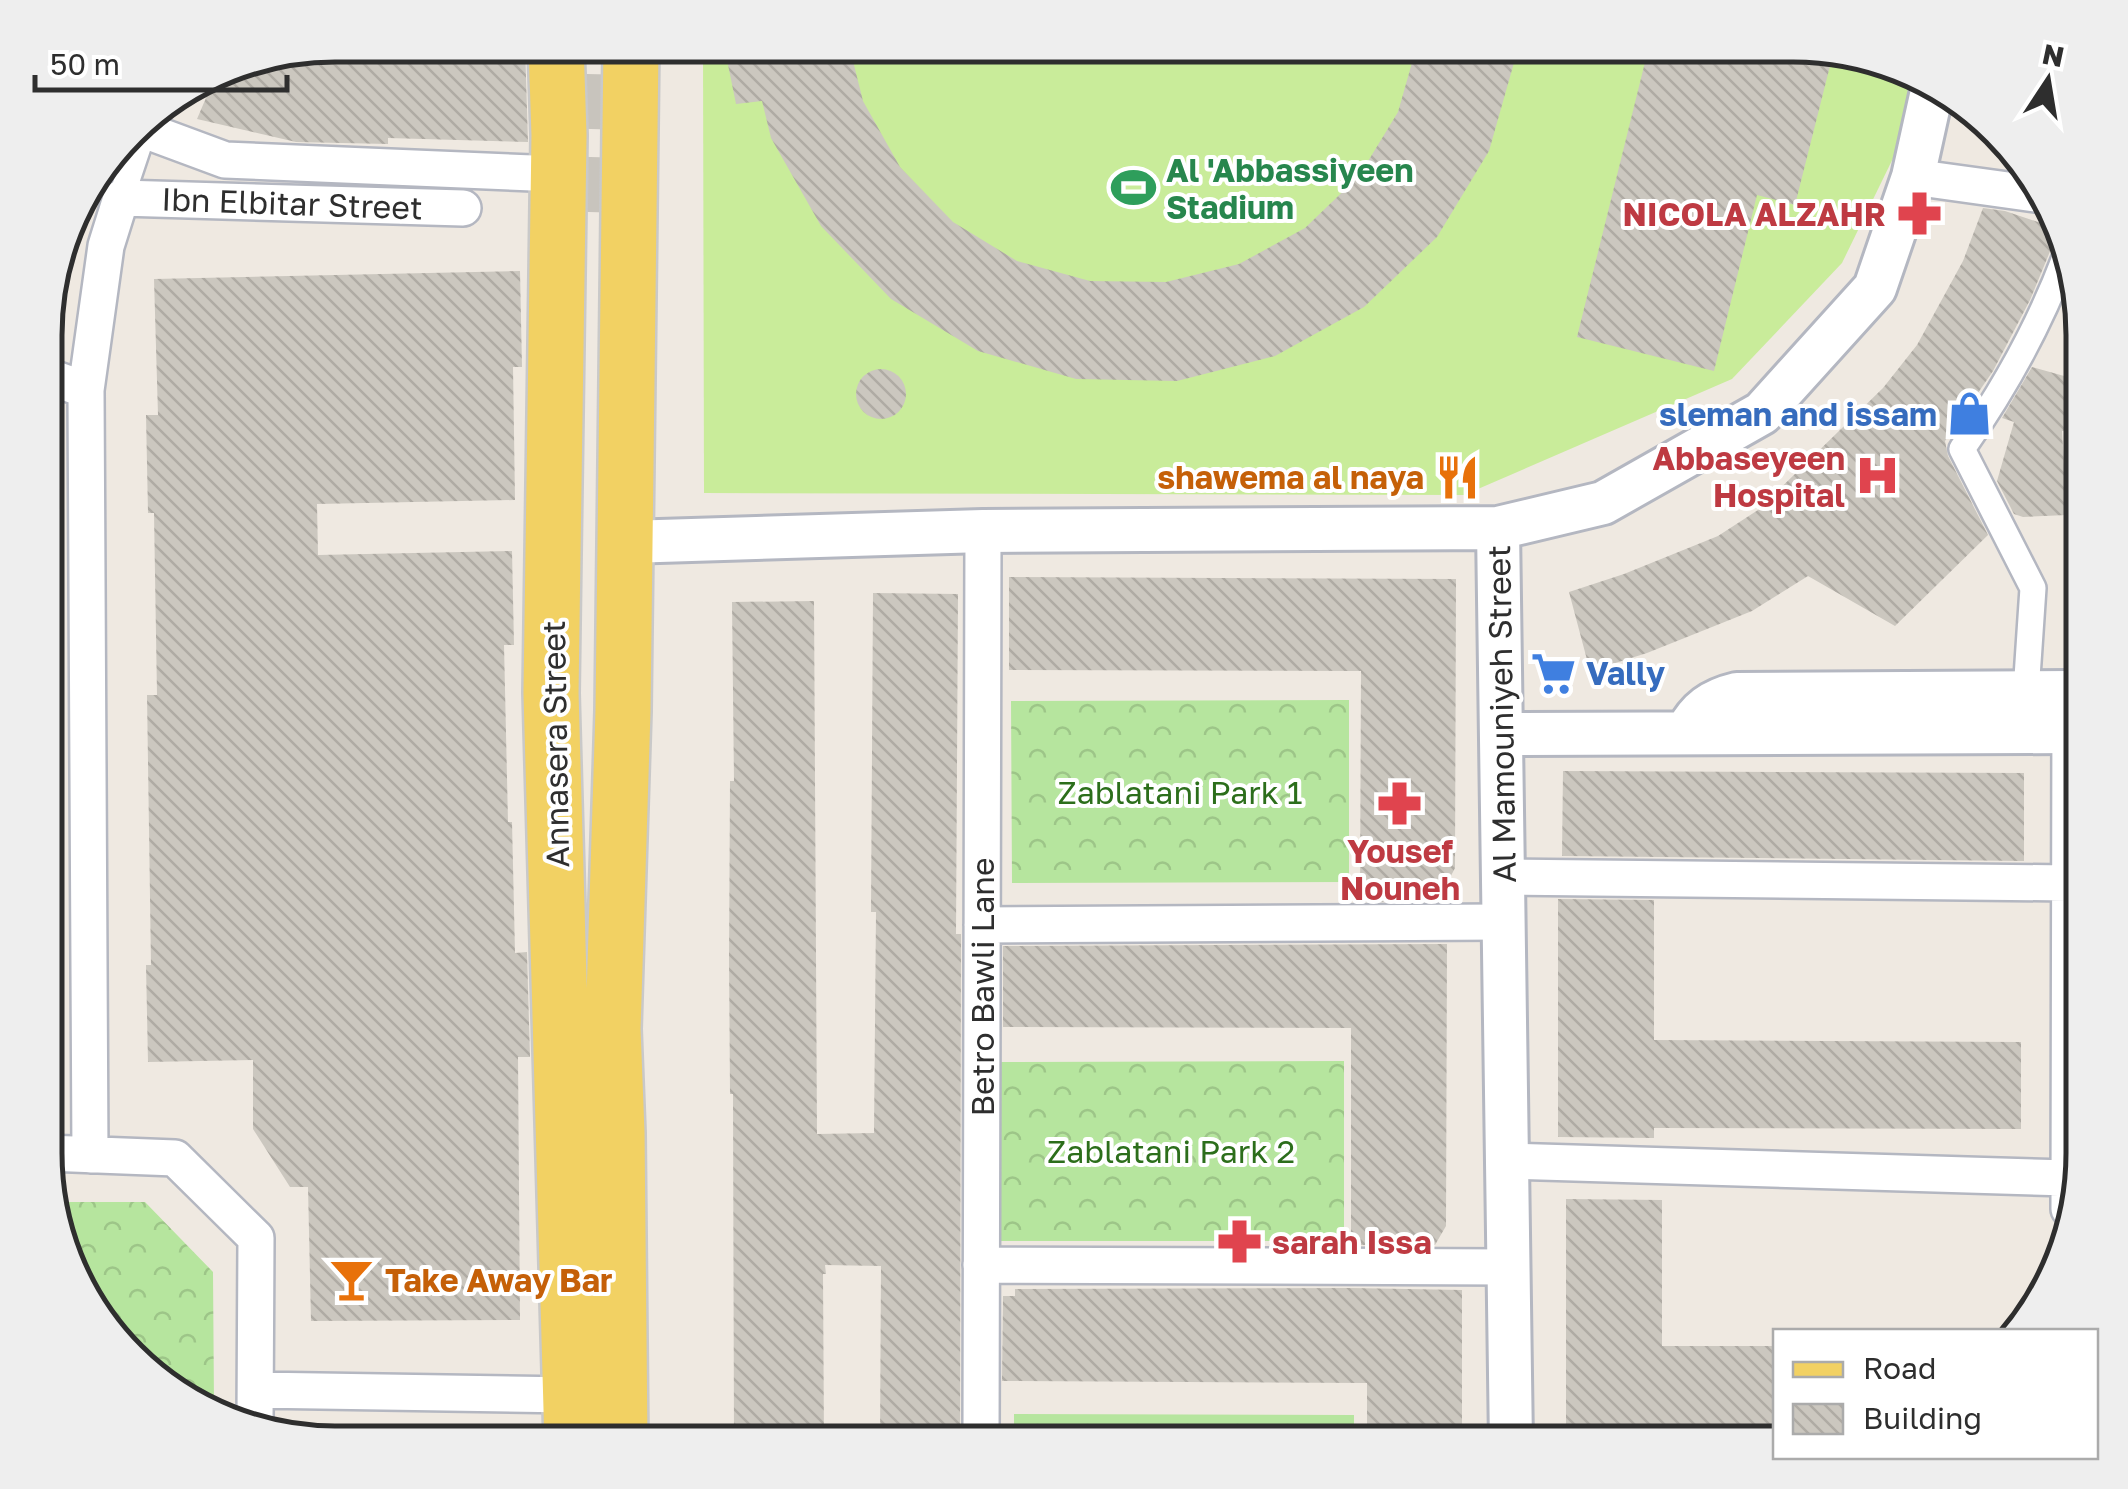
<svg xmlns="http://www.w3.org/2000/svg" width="2128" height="1489" font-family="'Golos Text',sans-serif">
  <defs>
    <pattern id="forest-crowns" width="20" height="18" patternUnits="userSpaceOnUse" patternTransform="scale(2.5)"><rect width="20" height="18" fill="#b6e59e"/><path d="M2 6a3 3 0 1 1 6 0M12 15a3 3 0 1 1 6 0" fill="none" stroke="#9dc588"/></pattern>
    <pattern id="building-back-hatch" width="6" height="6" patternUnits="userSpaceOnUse" patternTransform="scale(2.5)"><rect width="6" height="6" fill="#cbc7bf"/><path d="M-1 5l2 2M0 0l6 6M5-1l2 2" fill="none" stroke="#afaba4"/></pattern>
  </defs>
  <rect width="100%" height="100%" fill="#efe9e1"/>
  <!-- forest -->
  <path fill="url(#forest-crowns)" d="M1349 700V882L1012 883 1011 701Z
    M1344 1061V1241H999L998 1062Z
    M51 1202H145L213 1272 214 1405 159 1384 84 1298Z
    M1014 1414 1354 1415V1444H1014Z"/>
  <!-- pitch -->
  <path fill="#c9ec9a" d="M703 45 1811 46 1914 84 1900 144 1842 263 1732 379 1464 495 704 493Z"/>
  <!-- building -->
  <path fill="url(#building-back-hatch)" d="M335 45H525L528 142 388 138V144L296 142 197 119 217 72 225 67Z
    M724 45H849L863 101 900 167 953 222 1017 261 1090 281 1166 282 1239 264 1305 228 1359 176 1398 112 1417 45H1519L1489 151 1437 237 1364 307 1275 356 1177 381 1076 379 978 351 891 299 821 226 771 138 762 101 736 104Z
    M1649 46H1811L1833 54 1795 205 1757 195 1714 371 1577 337Z
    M1983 208 2005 211 2059 229 2061 236 2051 249 2030 300 1993 371 1945 441 1948 456 1988 535 1895 626 1808 576 1752 611 1647 653 1590 671 1569 592 1624 574 1718 536 1758 510 1883 388 1917 345 1963 261Z
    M520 271 522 367H513L515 500 317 504 318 555 512 551 514 645H504L508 822H512L515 953 527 952 530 1057H518L520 1320 311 1321 308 1187H290L253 1129V1060L148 1062 146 965H151L147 695H157L154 513H148L146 415H158L154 279Z
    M2032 367 2082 381V417L2079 430 2062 431 2067 515 2023 517 2014 514 1997 481 2014 422 2002 418Z
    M856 394a25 25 0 1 1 50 0a25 25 0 1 1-50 0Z
    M1009 577 1456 579 1455 868 1438 901 1360 902 1361 671 1009 670Z
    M873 593 958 594 956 934H961L960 1444H880L881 1266 825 1265 826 1274H823L824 1444H734L733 1094H730L729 959 730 781H734L732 602 814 601 817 1134 874 1133 876 912H871Z
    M1563 771 2024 773V861L1562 856Z
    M1558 899 1654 900V1040L2021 1042V1129L1654 1128V1138L1558 1137Z
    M1447 944 1446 1226 1435 1245H1351V1028L1003 1027V946Z
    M1566 1199 1662 1200V1346H1776V1434H1662V1443H1566Z
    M1351 1288 1462 1290V1444H1367V1383L1002 1381 1003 1296H1015V1289Z"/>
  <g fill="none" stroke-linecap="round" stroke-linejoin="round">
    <!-- primary-tunnel -->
    <path stroke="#c8c4bd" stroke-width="55" stroke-dasharray="55 28" stroke-linecap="butt" d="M589 212 593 45"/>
    <defs>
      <path id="pedestrian" d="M121 198 148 117
        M2026 692 2033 588 1962 449C2005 388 2040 325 2066 255"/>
      <path id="minor" d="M136 127 225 160 557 174
        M1913 177 2043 195
        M47 376 86 390
        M1503 877 2069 883
        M982 925 1504 922
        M47 1153 175 1158 256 1238 255 1420
        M90 1155 86 390 106 246 121 198 463 208
        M1507 1161 2068 1178
        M2069 1209 2070 705
        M981 1265 1509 1267
        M256 1390 571 1395
        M981 1444 983 531"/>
      <path id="tertiary" d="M1498 528 1511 1444
        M627 542 983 531 1498 528 1603 503 1762 413 1875 288 1913 177 1932 91
        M1686 733C1698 710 1712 700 1737 694L2071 692
        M1501 734 2069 732"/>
      <path id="primary" d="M556 45 559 135 551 693 572 1444
        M620 1444 617 1133 613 1029 623 711 631 45"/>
    </defs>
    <!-- pedestrian casing -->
    <use href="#pedestrian" stroke="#b4b7c1" stroke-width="30"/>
    <!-- minor casing -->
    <use href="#minor" stroke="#b4b7c1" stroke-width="40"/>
    <!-- tertiary casing -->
    <use href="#tertiary" stroke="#b4b7c1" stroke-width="48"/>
    <!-- primary casing -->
    <use href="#primary" stroke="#c9c9c9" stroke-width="60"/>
    <!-- path -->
    <path stroke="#c9c9c9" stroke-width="6" stroke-dasharray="8 5" stroke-linecap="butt" d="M2075 656 2082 595"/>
    <!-- pedestrian -->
    <use href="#pedestrian" stroke="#fff" stroke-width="25"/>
    <!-- minor -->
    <use href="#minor" stroke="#fff" stroke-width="35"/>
    <!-- tertiary -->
    <use href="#tertiary" stroke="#fff" stroke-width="42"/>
    <!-- primary -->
    <use href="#primary" stroke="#f2d163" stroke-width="55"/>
  </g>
  <!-- icons -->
  <defs>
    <symbol id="stadium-bare" viewBox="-9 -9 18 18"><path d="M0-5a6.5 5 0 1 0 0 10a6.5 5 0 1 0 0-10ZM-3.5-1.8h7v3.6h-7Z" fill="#2e9e5b" stroke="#fff" stroke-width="2.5" paint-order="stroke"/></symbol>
    <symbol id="pharmacy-bare" viewBox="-9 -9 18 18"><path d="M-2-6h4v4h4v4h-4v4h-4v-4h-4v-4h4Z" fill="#e0444e" stroke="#fff" stroke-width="2.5" paint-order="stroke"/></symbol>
    <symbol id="shop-bare" viewBox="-9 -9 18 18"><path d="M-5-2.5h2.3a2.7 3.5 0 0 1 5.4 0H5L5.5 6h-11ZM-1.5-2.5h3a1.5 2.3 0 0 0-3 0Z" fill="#3f7fe0" stroke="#fff" stroke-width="2.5" paint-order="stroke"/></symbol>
    <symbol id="hospital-bare" viewBox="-9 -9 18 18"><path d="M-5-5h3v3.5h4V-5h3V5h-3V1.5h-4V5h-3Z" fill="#e0444e" stroke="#fff" stroke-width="2.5" paint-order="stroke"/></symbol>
    <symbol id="restaurant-bare" viewBox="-9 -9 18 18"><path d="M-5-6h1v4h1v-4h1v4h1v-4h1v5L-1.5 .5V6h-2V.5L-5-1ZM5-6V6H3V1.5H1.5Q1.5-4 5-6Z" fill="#e8710a" stroke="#fff" stroke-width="2.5" paint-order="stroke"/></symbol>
    <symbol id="supermarket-bare" viewBox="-9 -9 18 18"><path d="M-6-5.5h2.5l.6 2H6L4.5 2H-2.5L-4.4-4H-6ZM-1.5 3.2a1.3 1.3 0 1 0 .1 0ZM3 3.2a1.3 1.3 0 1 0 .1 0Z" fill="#3f7fe0" stroke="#fff" stroke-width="2.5" paint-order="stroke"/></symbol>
    <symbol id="bar-bare" viewBox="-9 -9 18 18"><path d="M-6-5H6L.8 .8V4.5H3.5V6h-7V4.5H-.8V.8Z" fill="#e8710a" stroke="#fff" stroke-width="2.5" paint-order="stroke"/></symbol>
  </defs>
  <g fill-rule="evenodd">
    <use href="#stadium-bare" x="1102" y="156" width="63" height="63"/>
    <use href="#pharmacy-bare" x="1888" y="182" width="63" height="63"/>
    <use href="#shop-bare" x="1938" y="382" width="63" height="63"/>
    <use href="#hospital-bare" x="1846" y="444" width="63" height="63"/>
    <use href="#restaurant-bare" x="1426" y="446" width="63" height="63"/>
    <use href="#supermarket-bare" x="1522" y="642" width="63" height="63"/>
    <use href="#pharmacy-bare" x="1368" y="772" width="63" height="63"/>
    <use href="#pharmacy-bare" x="1208" y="1210" width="63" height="63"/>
    <use href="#bar-bare" x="320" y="1248" width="63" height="63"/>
  </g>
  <g text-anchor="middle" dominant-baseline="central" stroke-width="8" stroke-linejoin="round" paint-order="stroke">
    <!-- leisure labels -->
    <g font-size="32" font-weight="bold" fill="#27864d" stroke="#fff" text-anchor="start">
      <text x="1166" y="170">Al 'Abbassiyeen<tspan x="1166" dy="37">Stadium</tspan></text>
    </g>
    <!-- street labels -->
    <g font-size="32" fill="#2e2e2e" stroke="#fff">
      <text transform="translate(292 203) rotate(2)">Ibn Elbitar Street</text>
      <text transform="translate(1501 714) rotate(-91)">Al Mamouniyeh Street</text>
      <text transform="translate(555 744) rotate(-91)">Annasera Street</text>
      <text transform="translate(982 987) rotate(-90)">Betro Bawli Lane</text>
    </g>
    <!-- health labels -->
    <g font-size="32" font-weight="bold" fill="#be3a42" stroke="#fff" text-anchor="end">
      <text x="1886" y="214">NICOLA ALZAHR</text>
      <text x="1845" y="458">Abbaseyeen<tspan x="1845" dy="37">Hospital</tspan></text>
      <text x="1400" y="851" text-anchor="middle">Yousef<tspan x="1400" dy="37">Nouneh</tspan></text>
      <text x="1272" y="1242" text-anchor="start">sarah Issa</text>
    </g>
    <!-- shop labels -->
    <g font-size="32" font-weight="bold" fill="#366cbe" stroke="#fff" text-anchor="end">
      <text x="1937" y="414">sleman and issam</text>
      <text x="1586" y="673" text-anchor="start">Vally</text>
    </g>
    <!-- food labels -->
    <g font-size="32" font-weight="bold" fill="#c56008" stroke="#fff" text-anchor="end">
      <text x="1424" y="477">shawema al naya</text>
      <text x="385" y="1280" text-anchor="start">Take Away Bar</text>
    </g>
    <!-- park labels -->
    <g font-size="32" fill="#2c6e1b" stroke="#fff">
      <text x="1180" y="792">Zablatani Park 1</text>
      <text x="1171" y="1151">Zablatani Park 2</text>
    </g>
  </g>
  <!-- crop -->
  <path d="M0 0H2128V1489H0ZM335 62H1793A273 273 0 0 1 2066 335V1153A273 273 0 0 1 1793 1426H335A273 273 0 0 1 62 1153V335A273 273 0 0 1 335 62Z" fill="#eee" fill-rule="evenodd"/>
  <path fill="none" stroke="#2e2e2e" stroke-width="5" d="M335 62H1793A273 273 0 0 1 2066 335V1153A273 273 0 0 1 1793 1426H335A273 273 0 0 1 62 1153V335A273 273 0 0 1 335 62Z"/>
  <!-- legend -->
  <rect x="1773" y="1329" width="325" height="130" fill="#ffffff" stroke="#ababab" stroke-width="2.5"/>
  <rect x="1793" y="1362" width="50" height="15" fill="#f2d163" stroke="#ababab" stroke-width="2.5"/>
  <text x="1863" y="1379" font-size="30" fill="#2e2e2e">Road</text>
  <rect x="1793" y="1404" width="50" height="30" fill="url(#building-back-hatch)" stroke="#ababab" stroke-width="2.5"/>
  <text x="1863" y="1429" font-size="30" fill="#2e2e2e">Building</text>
  <!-- north arrow -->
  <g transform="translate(2048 80) rotate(12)" stroke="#ffffff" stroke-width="8" paint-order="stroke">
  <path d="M0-8L18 38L0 25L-18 38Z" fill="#2e2e2e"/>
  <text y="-15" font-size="28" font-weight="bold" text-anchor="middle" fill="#2e2e2e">N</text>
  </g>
  <!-- scale -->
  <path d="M35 75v15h252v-15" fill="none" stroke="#2e2e2e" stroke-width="5"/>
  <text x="50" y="75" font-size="30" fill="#2e2e2e" stroke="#ffffff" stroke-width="8" paint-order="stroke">50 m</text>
</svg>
